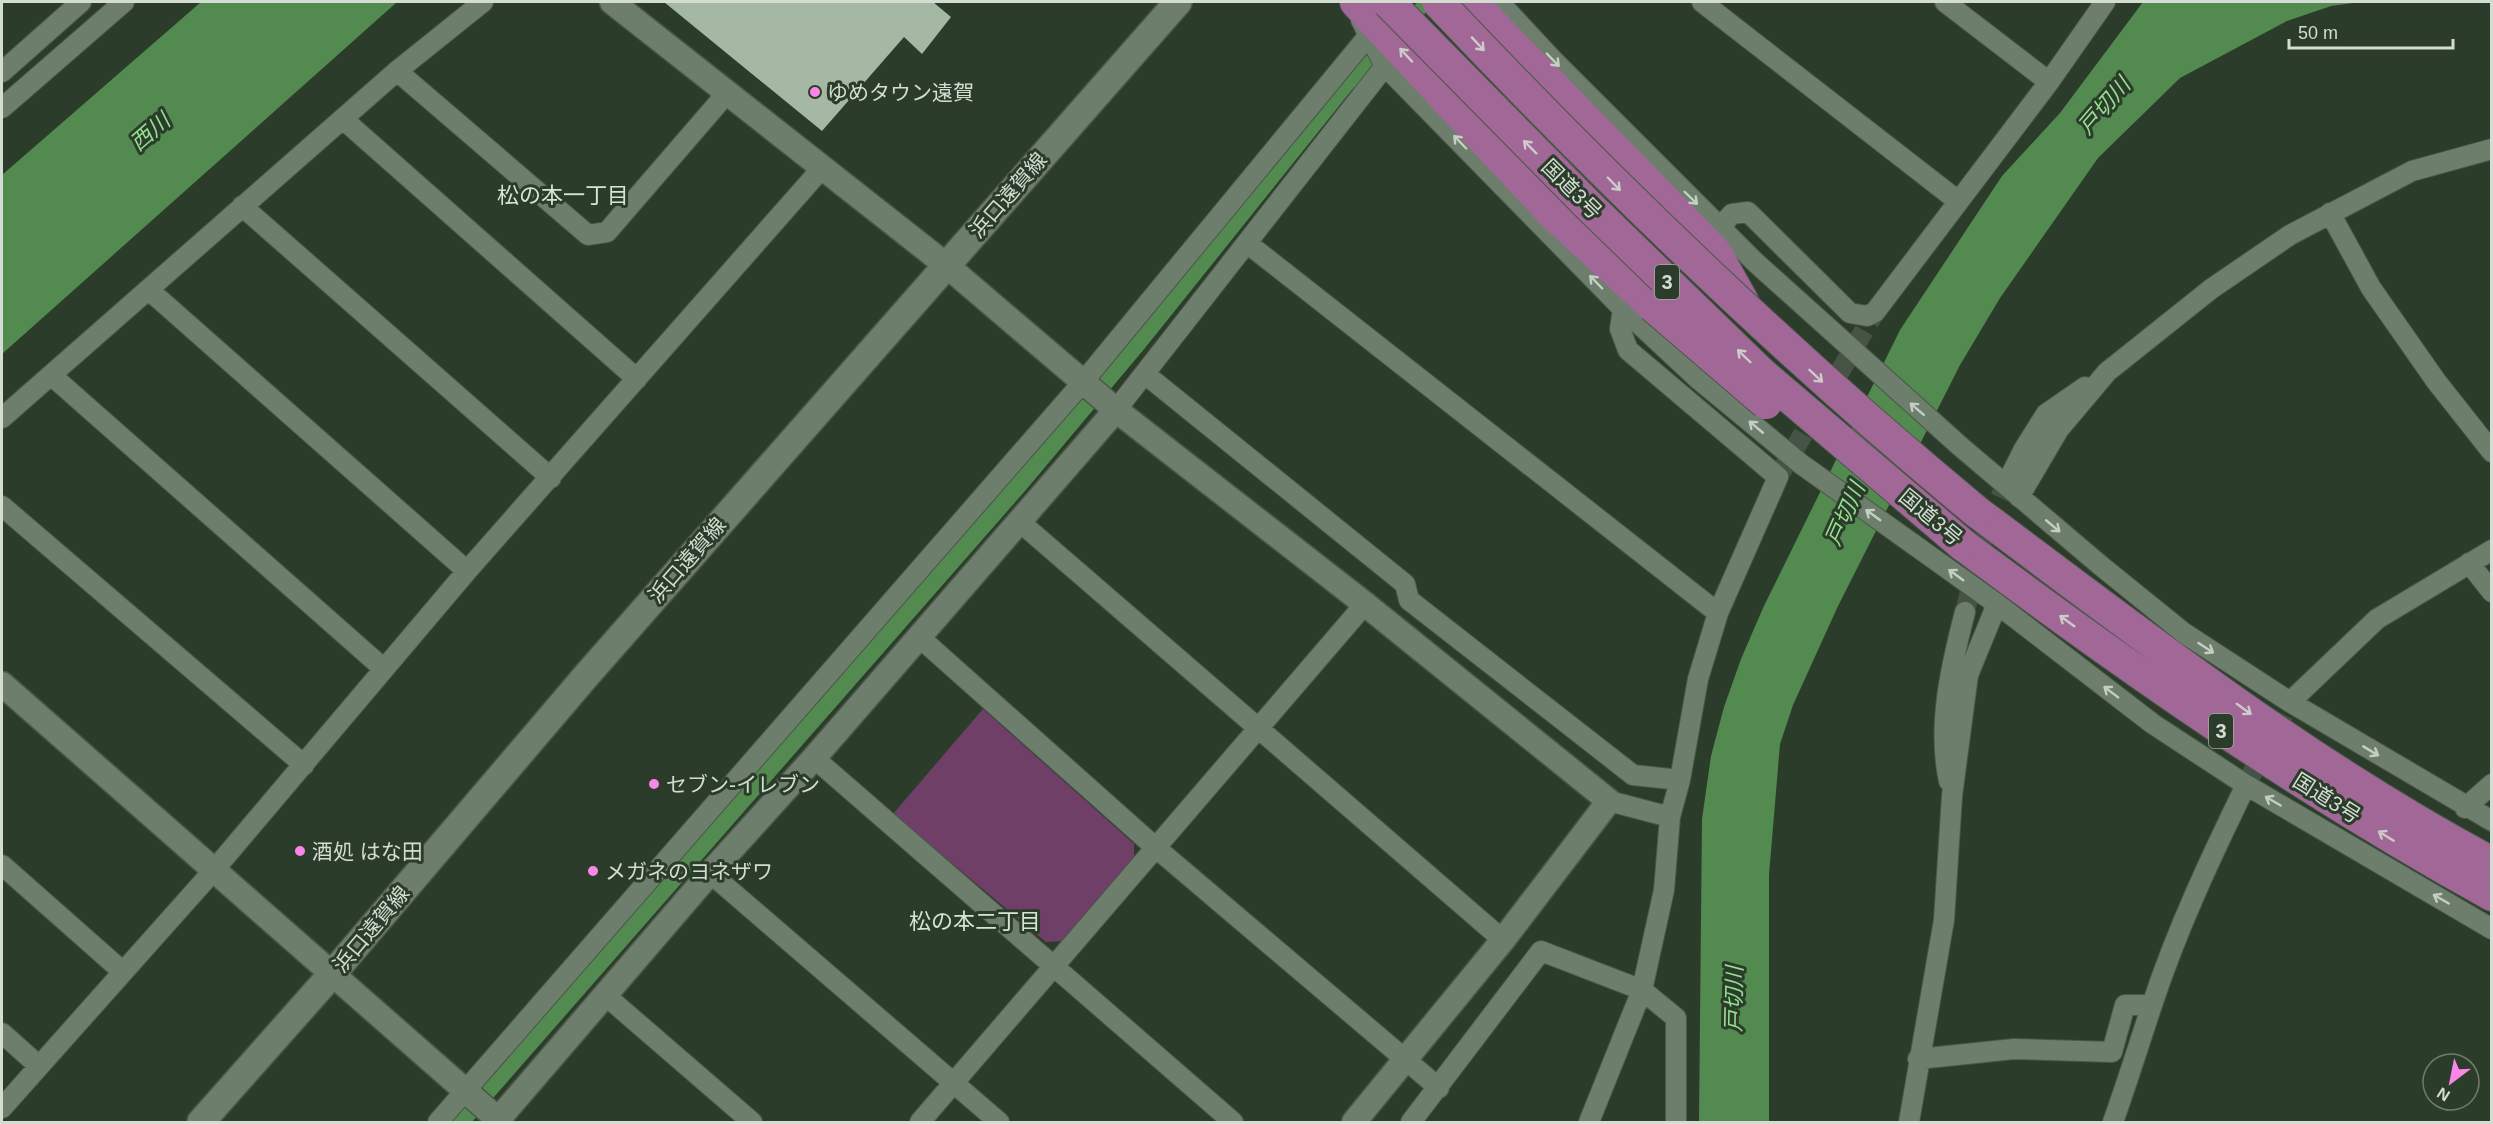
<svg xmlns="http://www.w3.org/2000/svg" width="2493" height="1124" font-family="Arial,'Noto Sans JP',sans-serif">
  <rect width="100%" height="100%" fill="#2c3c2b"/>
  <!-- green -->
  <path fill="#703f68" d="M983 709 1134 844V859L1065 941 1046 942 893 814Z"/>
  <!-- water -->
  <path fill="#538a50" d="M201 2H397L2 354V175Z
    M1418 2H1436L1351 91 1145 348 1025 491 472 1122H449L865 648 1358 54Z
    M2143 2H2361L2331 6 2287 21 2180 78 2098 158 2000 298 1960 365 1838 606 1793 705 1780 744 1769 875V1122H1699L1702 819 1711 756 1724 707 1741 659 1763 608 1900 330 2002 176 2060 113Z"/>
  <!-- building -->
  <path fill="#a5b8a3" d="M664 2H933L951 17 922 54 904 37 822 131Z"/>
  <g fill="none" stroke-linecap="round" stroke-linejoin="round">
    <!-- minor-tunnel -->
    <path stroke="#455444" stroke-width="20" stroke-dasharray="20 10" stroke-linecap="butt" d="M1778 477 1875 312
      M1965 612 1985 529 2008 481
      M2246 785 2290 702"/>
    <defs>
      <path id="minor" d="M1499 2 1553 60 1755 262 1961 447 2100 565 2184 633 2290 702 2492 821
        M1702 2 1958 201
        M1945 2 2049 82
        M1361 20 1385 66 1623 309 1697 378 1801 464 1997 604 2153 724 2246 785 2492 929
        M397 71 588 235 607 232 727 93
        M2 72 81 2
        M2 108 124 2
        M344 120 637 379
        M242 206 551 478
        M2330 213 2371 288 2436 381 2492 452
        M1721 226 1732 214 1748 212 1850 313 1867 316 1875 312 2049 82 2105 2
        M1247 243 1718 613
        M149 290 467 571
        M1145 374 1405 584 1409 600 1633 775 1680 780
        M51 375 384 669
        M1116 410 1385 66
        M2 418 397 71 483 2
        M2008 481 2024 449 2046 414 2085 387
        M2019 497 2059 429 2107 372 2211 289 2290 235 2412 171 2492 149
        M2 506 304 765
        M1020 522 1503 940
        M2469 563 2492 592
        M918 636 1155 847 1439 1088
        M2290 702 2377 619 2492 550
        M814 758 1233 1122
        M1949 781C1937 726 1951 666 1965 612
        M1609 801 1670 817
        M2465 808 2492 784
        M2 865 122 971
        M710 873 999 1122
        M605 995 752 1122
        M2 1033 39 1066
        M1918 1059 2014 1049 2112 1052 2125 1005H2152
        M2 1108 214 870 467 571 823 167
        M438 1122 1083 382 1369 35
        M920 1122 1365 604
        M1411 1122 1541 951 1642 990 1676 1018V1122
        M1589 1122 1642 990 1664 890 1670 817 1680 780 1698 679 1718 613 1778 477 1628 350 1620 329 1623 309
        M1909 1122 1944 920 1952 796 1968 675 1997 604
        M2113 1122C2127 1083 2139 1044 2152 1005 2177 929 2211 857 2246 785"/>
      <path id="tertiary" d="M612 2 946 265 1116 410 1365 604 1609 801 1503 940 1354 1122
        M2 684 501 1122
        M496 1122 710 873 814 758 1116 410"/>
      <path id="secondary" d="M201 1122 333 973 586 676 1178 2"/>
      <path id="trunk" d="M1356 2 1553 214 1653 306
        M1471 2 1715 252 1743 302
        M1977 512C2143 636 2308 765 2492 863
        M1963 545C2133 672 2306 792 2492 895"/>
    </defs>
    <!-- minor casing -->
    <use href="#minor" stroke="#495748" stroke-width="22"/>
    <!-- tertiary casing -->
    <use href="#tertiary" stroke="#495748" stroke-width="27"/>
    <!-- secondary casing -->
    <use href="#secondary" stroke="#495748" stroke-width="30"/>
    <!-- trunk casing -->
    <use href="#trunk" stroke="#495748" stroke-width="34"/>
    <!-- minor -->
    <use href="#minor" stroke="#6d7f6c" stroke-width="20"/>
    <!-- tertiary -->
    <use href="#tertiary" stroke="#6d7f6c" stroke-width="24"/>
    <!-- secondary -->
    <use href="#secondary" stroke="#6d7f6c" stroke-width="27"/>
    <!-- trunk -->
    <use href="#trunk" stroke="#a16797" stroke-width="32"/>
    <defs>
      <path id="trunk-bridge" d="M1388 2 1588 205 1761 373 1963 545
        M1438 2C1608 182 1786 354 1977 512
        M1653 306 1766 403"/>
    </defs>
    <!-- trunk-bridge casing -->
    <use href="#trunk-bridge" stroke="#495748" stroke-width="34" stroke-linecap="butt"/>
    <!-- trunk-bridge -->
    <use href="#trunk-bridge" stroke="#a16797" stroke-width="32"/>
  </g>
  <!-- one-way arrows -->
  <defs><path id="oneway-shaft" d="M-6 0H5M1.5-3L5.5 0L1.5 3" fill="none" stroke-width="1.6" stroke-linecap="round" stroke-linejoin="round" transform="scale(1.5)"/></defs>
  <g stroke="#cccbc9">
    <use href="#oneway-shaft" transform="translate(1478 44) rotate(47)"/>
    <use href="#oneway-shaft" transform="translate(1406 55) rotate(-133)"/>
    <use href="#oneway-shaft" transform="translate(1530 147) rotate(-135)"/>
    <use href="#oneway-shaft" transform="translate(1614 184) rotate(46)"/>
    <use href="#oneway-shaft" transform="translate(1744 356) rotate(-136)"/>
    <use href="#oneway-shaft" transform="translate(1816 376) rotate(43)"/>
    <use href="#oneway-shaft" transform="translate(2067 621) rotate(-144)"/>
    <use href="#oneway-shaft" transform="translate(2244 709) rotate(36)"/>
    <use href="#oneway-shaft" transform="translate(2386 836) rotate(-148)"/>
  </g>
  <g stroke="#c4cfc3">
    <use href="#oneway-shaft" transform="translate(1553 60) rotate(46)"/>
    <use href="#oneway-shaft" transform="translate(1460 142) rotate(-134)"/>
    <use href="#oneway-shaft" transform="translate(1691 198) rotate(44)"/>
    <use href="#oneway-shaft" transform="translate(1596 282) rotate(-134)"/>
    <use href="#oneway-shaft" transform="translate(1917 409) rotate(-139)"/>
    <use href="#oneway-shaft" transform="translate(1756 427) rotate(-140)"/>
    <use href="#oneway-shaft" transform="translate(1873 515) rotate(-144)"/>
    <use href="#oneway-shaft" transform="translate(2053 526) rotate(40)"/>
    <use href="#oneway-shaft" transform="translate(1956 575) rotate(-144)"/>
    <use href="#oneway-shaft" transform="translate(2206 648) rotate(33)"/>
    <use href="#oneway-shaft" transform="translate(2111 692) rotate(-143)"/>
    <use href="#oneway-shaft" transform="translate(2371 751) rotate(31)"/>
    <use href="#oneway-shaft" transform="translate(2273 801) rotate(-150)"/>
    <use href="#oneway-shaft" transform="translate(2441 899) rotate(-150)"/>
  </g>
  <!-- markers -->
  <g fill="#f987e8" stroke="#2c3c2b" stroke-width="2">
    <circle cx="815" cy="92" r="6"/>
    <circle cx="654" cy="784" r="6"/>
    <circle cx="300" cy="851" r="6"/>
    <circle cx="593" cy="871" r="6"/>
  </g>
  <g text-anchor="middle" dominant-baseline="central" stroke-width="6" stroke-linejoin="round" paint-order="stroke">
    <!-- shield labels -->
    <g fill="#2c3c2b" stroke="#a1ada0" stroke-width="1.5">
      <rect x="1655" y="265" width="24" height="34" rx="4.5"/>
      <rect x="2209" y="714" width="24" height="34" rx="4.5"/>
    </g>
    <g font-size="20" font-weight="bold" fill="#d3ddd2">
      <text x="1667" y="282">3</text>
      <text x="2221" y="731">3</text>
    </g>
    <!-- poi labels -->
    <g font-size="21" fill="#d3ddd2" stroke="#2c3c2b" text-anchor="start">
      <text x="827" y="92">ゆめタウン遠賀</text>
      <text x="666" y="784">セブン-イレブン</text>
      <text x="312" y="851">酒処 はな田</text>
      <text x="605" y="871">メガネのヨネザワ</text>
    </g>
    <!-- street labels -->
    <g font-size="21" fill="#d3ddd2" stroke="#2c3c2b">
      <text transform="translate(1572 189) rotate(45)">国道3号</text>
      <text transform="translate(1008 195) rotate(-49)">浜口遠賀線</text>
      <text transform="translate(1931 517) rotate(40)">国道3号</text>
      <text transform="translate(687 560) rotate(-49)">浜口遠賀線</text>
      <text transform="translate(2327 798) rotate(32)">国道3号</text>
      <text transform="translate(371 929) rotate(-50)">浜口遠賀線</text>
    </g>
    <!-- water labels -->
    <g font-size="22" font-style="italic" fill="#94e08f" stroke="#2c3c2b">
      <text transform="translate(2104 106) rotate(-49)">戸切川</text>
      <text transform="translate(150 132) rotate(-41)">西川</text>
      <text transform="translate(1845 514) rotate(-66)">戸切川</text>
      <text transform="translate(1734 999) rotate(-89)">戸切川</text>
    </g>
    <!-- neighbourhood labels -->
    <g font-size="22" fill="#d2e6d1" stroke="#2c3c2b">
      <text x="563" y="195">松の本一丁目</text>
      <text x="975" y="921">松の本二丁目</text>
    </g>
  </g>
  <!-- border -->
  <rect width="2493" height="1124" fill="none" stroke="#d3ddd2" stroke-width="6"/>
  <!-- north arrow -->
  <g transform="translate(2451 1082) rotate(212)"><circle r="28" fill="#2c3c2b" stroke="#6f7c6e" stroke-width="1.5"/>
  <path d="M0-4.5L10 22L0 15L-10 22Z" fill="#f987e8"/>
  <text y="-9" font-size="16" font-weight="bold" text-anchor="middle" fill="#d3ddd2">N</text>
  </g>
  <!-- scale -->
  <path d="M2289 39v9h164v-9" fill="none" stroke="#d3ddd2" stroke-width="3"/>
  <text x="2298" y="39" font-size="18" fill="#d3ddd2" stroke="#2c3c2b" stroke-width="4.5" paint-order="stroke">50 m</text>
</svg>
